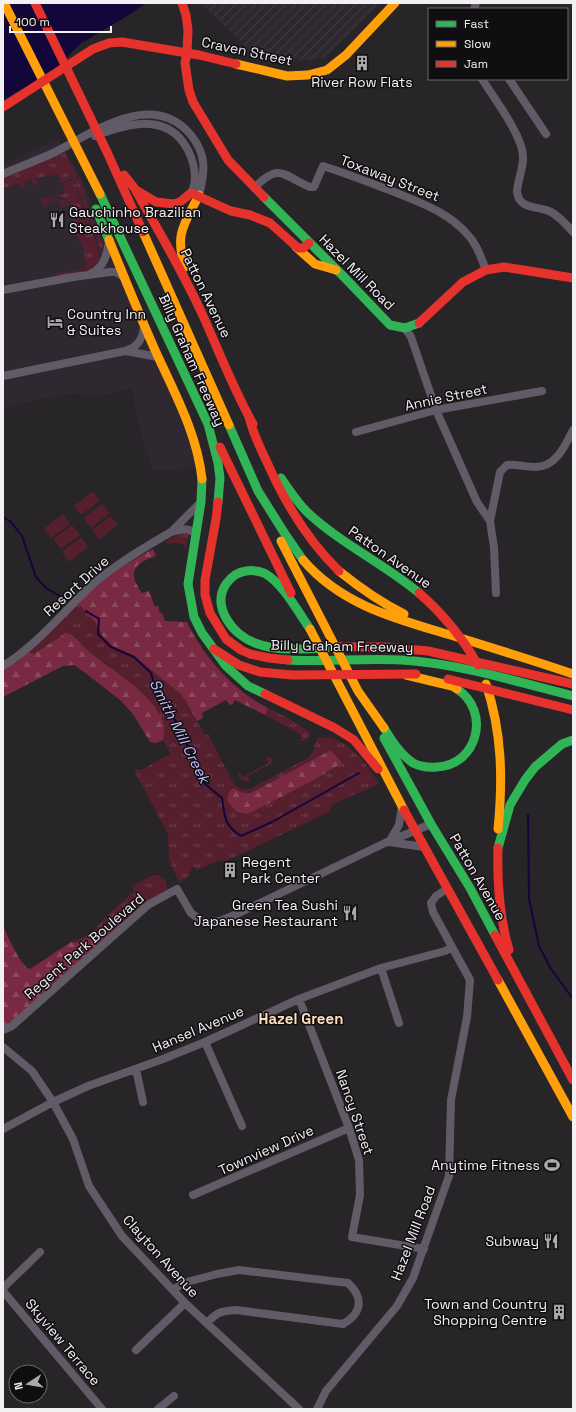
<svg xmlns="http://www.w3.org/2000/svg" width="576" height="1412" font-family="'Space Grotesk',sans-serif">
  <defs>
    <pattern id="industrial-furrows" width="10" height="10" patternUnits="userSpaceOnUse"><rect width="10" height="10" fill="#302831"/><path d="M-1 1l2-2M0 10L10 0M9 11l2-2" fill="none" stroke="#443d45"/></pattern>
    <pattern id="grass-tufts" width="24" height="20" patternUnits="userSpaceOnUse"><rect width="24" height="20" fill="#551f2e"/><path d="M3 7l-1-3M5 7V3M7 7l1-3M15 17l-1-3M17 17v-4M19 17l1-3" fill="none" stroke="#6e404d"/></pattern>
    <pattern id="forest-firs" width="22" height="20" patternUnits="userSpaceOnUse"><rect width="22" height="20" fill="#792941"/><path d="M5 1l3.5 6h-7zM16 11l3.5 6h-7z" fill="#8c485d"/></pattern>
  </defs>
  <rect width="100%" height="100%" fill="#272527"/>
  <!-- built -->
  <path fill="#302831" d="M58 139 83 182 126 291 182 417 198 468 153 471 138 424 132 389 96 397 72 393 3 407V163Z"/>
  <!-- industrial -->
  <path fill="url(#industrial-furrows)" d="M203 3H381L325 57 312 60 294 61 260 55 247 48 205 7Z"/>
  <!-- grass -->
  <path fill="url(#grass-tufts)" fill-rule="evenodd" d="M65 152 77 177 61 183 58 174 36 178 37 183 33 186 32 179 25 181V187L23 189 19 183 3 189V177Z
    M80 177 89 210 103 245 102 257 96 236 74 180Z
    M73 180 93 233 101 259C88 275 74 274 55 276V274L84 269 86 268 82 242H79L76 223 73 222 70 202 63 198 53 196 64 194 65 191 63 184Z
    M51 196 52 199C58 198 63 199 68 203V206L61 207 60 201 56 200 47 202 46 205H43L41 198Z
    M181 532 189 534 186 550 183 544 173 543 168 544 165 542Z
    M78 603 95 622 103 637 113 646 134 656 182 695 205 735 208 734 233 782C238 788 243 790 250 789L308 758 312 752 318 737 319 738C344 732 368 766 379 784L333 804 329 812 224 862 218 861 198 870 193 867 186 879 179 882 172 867 169 858 168 834 134 770V769L141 770 170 754 163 740 164 726 107 664 86 650 74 635 47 646 34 654 28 652ZM331 750 342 763 314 780 248 814 233 788 243 793H251Z
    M268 708 288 718 310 732 308 738 305 741H300L302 735 265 715Z
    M267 757 272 758 273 761 272 763 248 776 250 781C243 782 241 780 238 775L239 772 242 777 269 763 266 758Z
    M153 875C162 875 170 881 166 891L125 924 75 943 71 942 86 936 95 929 103 920 134 891 132 886Z"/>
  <!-- forest -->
  <path fill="url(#forest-firs)" d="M153 549 156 556C133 564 127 572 142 593L149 591 155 607 158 606 160 613H162L165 621 187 622C203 656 234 691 268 708L265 715 235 700 233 704 230 705 226 700 202 713 203 718 197 721 182 695 134 656 113 646 103 637 95 622 78 603C100 581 126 563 153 549Z
    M66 633C77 635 79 643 87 650 111 670 148 690 162 719 165 725 164 733 163 740L156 743 150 742 133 714 120 700 84 672 74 665 63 666 3 697V670L17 662 28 652 34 654Z
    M331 750 342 763 314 780 248 814 237 812 227 801 228 794 233 788 243 793H251Z
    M122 923 10 1024 3 1027V926C8 936 21 967 30 969L71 942 75 943Z"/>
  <!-- pitch -->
  <path fill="#551f2e" d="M93 491 100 501 81 515 74 506Z
    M102 504 110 513 91 528 83 518Z
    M63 514 70 524 51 538 44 528Z
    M111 516 118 525 99 540 92 530Z
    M72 525 80 535 61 549 53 539Z
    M81 537 88 547 69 562 62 552Z"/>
  <!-- water -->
  <path fill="#13063b" d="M3 3H146L132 13 80 44 54 71 3 100Z"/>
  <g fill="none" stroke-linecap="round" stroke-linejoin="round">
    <!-- stream -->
    <path stroke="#13063b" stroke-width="2" d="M3 517 11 522 22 536 36 577 46 588 63 598
      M86 611 99 619 98 634 111 647 134 657 151 673 155 687 162 702 175 720 198 767 205 784 222 798C225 818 224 825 241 836L272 822 359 773
      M528 815 529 899 539 946 551 969 573 999"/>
    <!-- street -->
    <path stroke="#615b68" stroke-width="8" d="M474 9 476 3
      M482 79C493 97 524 137 523 158 523 169 518 180 517 191 518 209 536 206 549 211 558 215 566 224 573 232
      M509 79 546 134
      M95 136C131 122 173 111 191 157 195 168 197 182 191 193
      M3 174C19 167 35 161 51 154 92 134 151 88 191 135 207 155 205 172 199 195
      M254 188C280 162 282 175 310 187H314L323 166C348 174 373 184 397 193 424 204 449 213 468 235 477 244 481 258 486 270
      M90 274C104 268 107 255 109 241
      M3 290 73 277 110 272H116L125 278
      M405 328 411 337 436 410 477 502 490 521 494 548 496 593
      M126 351 158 357
      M3 376 125 351C138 347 143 339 144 326
      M356 432 436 410 542 391
      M490 521 500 472 507 465C517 464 525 467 535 467 556 467 565 446 573 430
      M196 534C188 527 181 529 171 532L201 502
      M3 666C37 645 63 612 92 585 116 564 144 548 171 532
      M389 842 399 825 402 806
      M389 842 424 847
      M381 968 399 1023
      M299 999 349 1128 359 1160 360 1195 352 1237 424 1249
      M3 1030 12 1026 148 905 177 889 191 913 204 923 220 921 237 914 385 843 431 824
      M205 1042 242 1126
      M3 1047 32 1071 53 1102 73 1139 89 1186 122 1236 185 1303 299 1409
      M136 1069 143 1102
      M3 1129 53 1102 88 1086 163 1059 205 1042 299 999 381 968 445 951 452 947
      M193 1195 349 1128
      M3 1288 40 1252
      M173 1290 183 1283 217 1274 239 1270 348 1283C364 1298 362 1313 343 1324L236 1310C221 1311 217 1312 207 1323
      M3 1291 102 1409
      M136 1350 185 1303
      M158 1409 174 1396
      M317 1409 326 1391 397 1306 413 1278 449 1176 451 1100 467 1017 470 980 433 912 431 903 436 896 447 889"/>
    <!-- fast -->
    <path stroke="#30b455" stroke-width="9" d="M100 194 208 424 218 463 220 478 218 502
      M264 197 344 277 390 325 405 328 419 323
      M96 209 109 240
      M229 425 258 491 285 534 303 560
      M281 478C289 490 297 502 307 512 341 544 383 563 419 593
      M202 479 201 502 188 584 194 617 202 633 226 666 248 686 265 694
      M310 629C298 612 283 583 264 573 258 571 252 570 246 571 238 572 231 577 226 584 211 607 233 635 255 643 281 653 313 648 340 647
      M288 660C325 662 363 658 401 660 457 663 518 682 573 696
      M384 728C392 741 400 754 413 763 421 767 428 768 437 767 478 765 491 711 457 689
      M384 738 431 824 470 888 495 935
      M498 848 510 805 525 780 535 767 562 744 573 740"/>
    <!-- slow -->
    <path stroke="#ff9f0a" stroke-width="9" d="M4 3 100 194
      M236 64 287 76 308 75 327 70 346 55 395 3
      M143 232 229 425
      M109 240C124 277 139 314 155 350 174 392 197 433 202 479
      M296 247 315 264 336 270
      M185 267C174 234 185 223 199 195
      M281 541 358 691 384 728
      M303 560C343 607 401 620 457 637 496 649 535 661 573 674
      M339 571C360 588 380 602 404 614
      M310 629 404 810
      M406 675 452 686 457 689
      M486 684C502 732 503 779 498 829
      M498 980 573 1117"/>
    <!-- jam -->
    <path stroke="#e5322d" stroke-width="9" d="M35 3 107 152 143 232
      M182 3 186 15 188 30 187 53 185 63 189 90 193 102 228 160 264 197
      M3 107 93 49 109 43 122 42 199 55 236 64
      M124 175 136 190 156 202 174 204 180 202 191 193
      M136 191C160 233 184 274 204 318 220 354 234 390 253 424
      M191 193 231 211 250 215 270 223 298 248H303L309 243
      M419 323 463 282 486 270 504 267 573 278
      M249 417C253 432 259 446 266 460 284 501 306 539 339 571
      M220 447 291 593
      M218 502 216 519 205 580V595L210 613 226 639 241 650 250 654 269 658 288 660
      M419 593C443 614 462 637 478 665
      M340 647H385L428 651 573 684
      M214 649 239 665 260 672 292 675 416 674
      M448 679 573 710
      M265 694 335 728 354 740 378 769
      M404 810 498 980
      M498 848C497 883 499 916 509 950
      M495 935 573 1080"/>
  </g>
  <!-- icons -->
  <defs>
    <symbol id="building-bare" viewBox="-9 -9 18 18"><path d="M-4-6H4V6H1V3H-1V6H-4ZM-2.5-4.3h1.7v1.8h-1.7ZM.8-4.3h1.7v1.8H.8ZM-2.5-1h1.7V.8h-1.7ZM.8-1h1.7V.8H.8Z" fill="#aca9ac" stroke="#100e10" stroke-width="2.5" paint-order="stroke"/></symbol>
    <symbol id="restaurant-bare" viewBox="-9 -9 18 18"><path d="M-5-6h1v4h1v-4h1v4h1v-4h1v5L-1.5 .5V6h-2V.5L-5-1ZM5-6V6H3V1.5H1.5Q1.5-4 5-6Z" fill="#aca9ac" stroke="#100e10" stroke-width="2.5" paint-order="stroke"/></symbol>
    <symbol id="hotel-bare" viewBox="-9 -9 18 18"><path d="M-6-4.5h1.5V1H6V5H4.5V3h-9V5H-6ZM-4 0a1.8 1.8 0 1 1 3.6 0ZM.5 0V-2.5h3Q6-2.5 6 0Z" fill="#aca9ac" stroke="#100e10" stroke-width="2.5" paint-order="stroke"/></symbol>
    <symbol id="stadium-bare" viewBox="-9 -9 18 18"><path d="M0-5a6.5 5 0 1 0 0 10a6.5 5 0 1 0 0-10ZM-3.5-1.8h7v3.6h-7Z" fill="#aca9ac" stroke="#100e10" stroke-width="2.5" paint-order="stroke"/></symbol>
  </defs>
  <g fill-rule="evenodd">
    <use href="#building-bare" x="351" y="52" width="22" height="22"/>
    <use href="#restaurant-bare" x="46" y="209" width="22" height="22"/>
    <use href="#hotel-bare" x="44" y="311" width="22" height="22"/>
    <use href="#building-bare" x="219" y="859" width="22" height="22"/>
    <use href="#restaurant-bare" x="339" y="902" width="22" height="22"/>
    <use href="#stadium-bare" x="541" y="1154" width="22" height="22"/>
    <use href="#restaurant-bare" x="540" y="1230" width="22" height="22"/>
    <use href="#building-bare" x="548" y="1301" width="22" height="22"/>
  </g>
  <g text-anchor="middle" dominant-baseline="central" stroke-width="3" stroke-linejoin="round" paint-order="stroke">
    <!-- street labels -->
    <g font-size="14" fill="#f3f0f3" stroke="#100e10">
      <text transform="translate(247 51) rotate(12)">Craven Street</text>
      <text transform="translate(390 178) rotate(21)">Toxaway Street</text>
      <text transform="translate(357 272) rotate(45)">Hazel Mill Road</text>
      <text transform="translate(206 293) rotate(64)">Patton Avenue</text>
      <text transform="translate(192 360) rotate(66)">Billy Graham Freeway</text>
      <text transform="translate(446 397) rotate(-12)">Annie Street</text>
      <text transform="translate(390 557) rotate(35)">Patton Avenue</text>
      <text transform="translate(76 586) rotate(-42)">Resort Drive</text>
      <text transform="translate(342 646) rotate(1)">Billy Graham Freeway</text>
      <text transform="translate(478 877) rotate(60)">Patton Avenue</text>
      <text transform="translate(84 946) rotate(-41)">Regent Park Boulevard</text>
      <text transform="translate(198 1029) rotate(-23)">Hansel Avenue</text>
      <text transform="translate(355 1112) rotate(71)">Nancy Street</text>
      <text transform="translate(266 1150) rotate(-24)">Townview Drive</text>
      <text transform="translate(413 1233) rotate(-69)">Hazel Mill Road</text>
      <text transform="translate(161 1256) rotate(48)">Clayton Avenue</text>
      <text transform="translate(63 1342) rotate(50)">Skyview Terrace</text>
    </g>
    <!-- poi labels -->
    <g font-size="14" fill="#f3f0f3" stroke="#100e10" text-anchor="end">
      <text x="362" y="82" text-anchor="middle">River Row Flats</text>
      <text x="69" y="212" text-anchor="start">Gauchinho Brazilian<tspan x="69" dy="16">Steakhouse</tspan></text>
      <text x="67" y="314" text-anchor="start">Country Inn<tspan x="67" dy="16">&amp; Suites</tspan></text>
      <text x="242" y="862" text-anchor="start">Regent<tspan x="242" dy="16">Park Center</tspan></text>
      <text x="338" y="905">Green Tea Sushi<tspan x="338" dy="16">Japanese Restaurant</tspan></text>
      <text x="540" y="1165">Anytime Fitness</text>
      <text x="539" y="1241">Subway</text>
      <text x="547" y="1304">Town and Country<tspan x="547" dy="16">Shopping Centre</tspan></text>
    </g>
    <!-- water labels -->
    <g font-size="15" font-style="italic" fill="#b7b9fc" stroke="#100e10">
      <text transform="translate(180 731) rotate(63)">Smith Mill Creek</text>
    </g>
    <!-- neighbourhood labels -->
    <g font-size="15" font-weight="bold" fill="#ffdeba" stroke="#100e10">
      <text x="301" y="1018">Hazel Green</text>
    </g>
  </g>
  <!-- border -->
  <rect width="576" height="1412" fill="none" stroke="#f3f0f3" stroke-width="8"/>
  <!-- legend -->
  <rect x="428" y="8" width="140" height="72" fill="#100e10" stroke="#6b686b"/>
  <rect x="436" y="21" width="20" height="6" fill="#30b455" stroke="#6b686b"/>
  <text x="464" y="28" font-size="12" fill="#f3f0f3">Fast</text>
  <rect x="436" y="41" width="20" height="6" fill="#ff9f0a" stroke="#6b686b"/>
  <text x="464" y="48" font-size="12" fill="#f3f0f3">Slow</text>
  <rect x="436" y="61" width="20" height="6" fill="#e5322d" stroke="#6b686b"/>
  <text x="464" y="68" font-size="12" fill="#f3f0f3">Jam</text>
  <!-- north arrow -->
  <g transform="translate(28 1384) rotate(258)"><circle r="19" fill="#100e10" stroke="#6b686b"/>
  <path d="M0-3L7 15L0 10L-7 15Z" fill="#aca9ac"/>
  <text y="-6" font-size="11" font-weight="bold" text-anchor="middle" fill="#f3f0f3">N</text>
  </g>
  <!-- scale -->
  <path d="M10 26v6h101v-6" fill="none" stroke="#f3f0f3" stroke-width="2"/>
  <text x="16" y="26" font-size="12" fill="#f3f0f3" stroke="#100e10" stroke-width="3" paint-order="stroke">100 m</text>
</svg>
